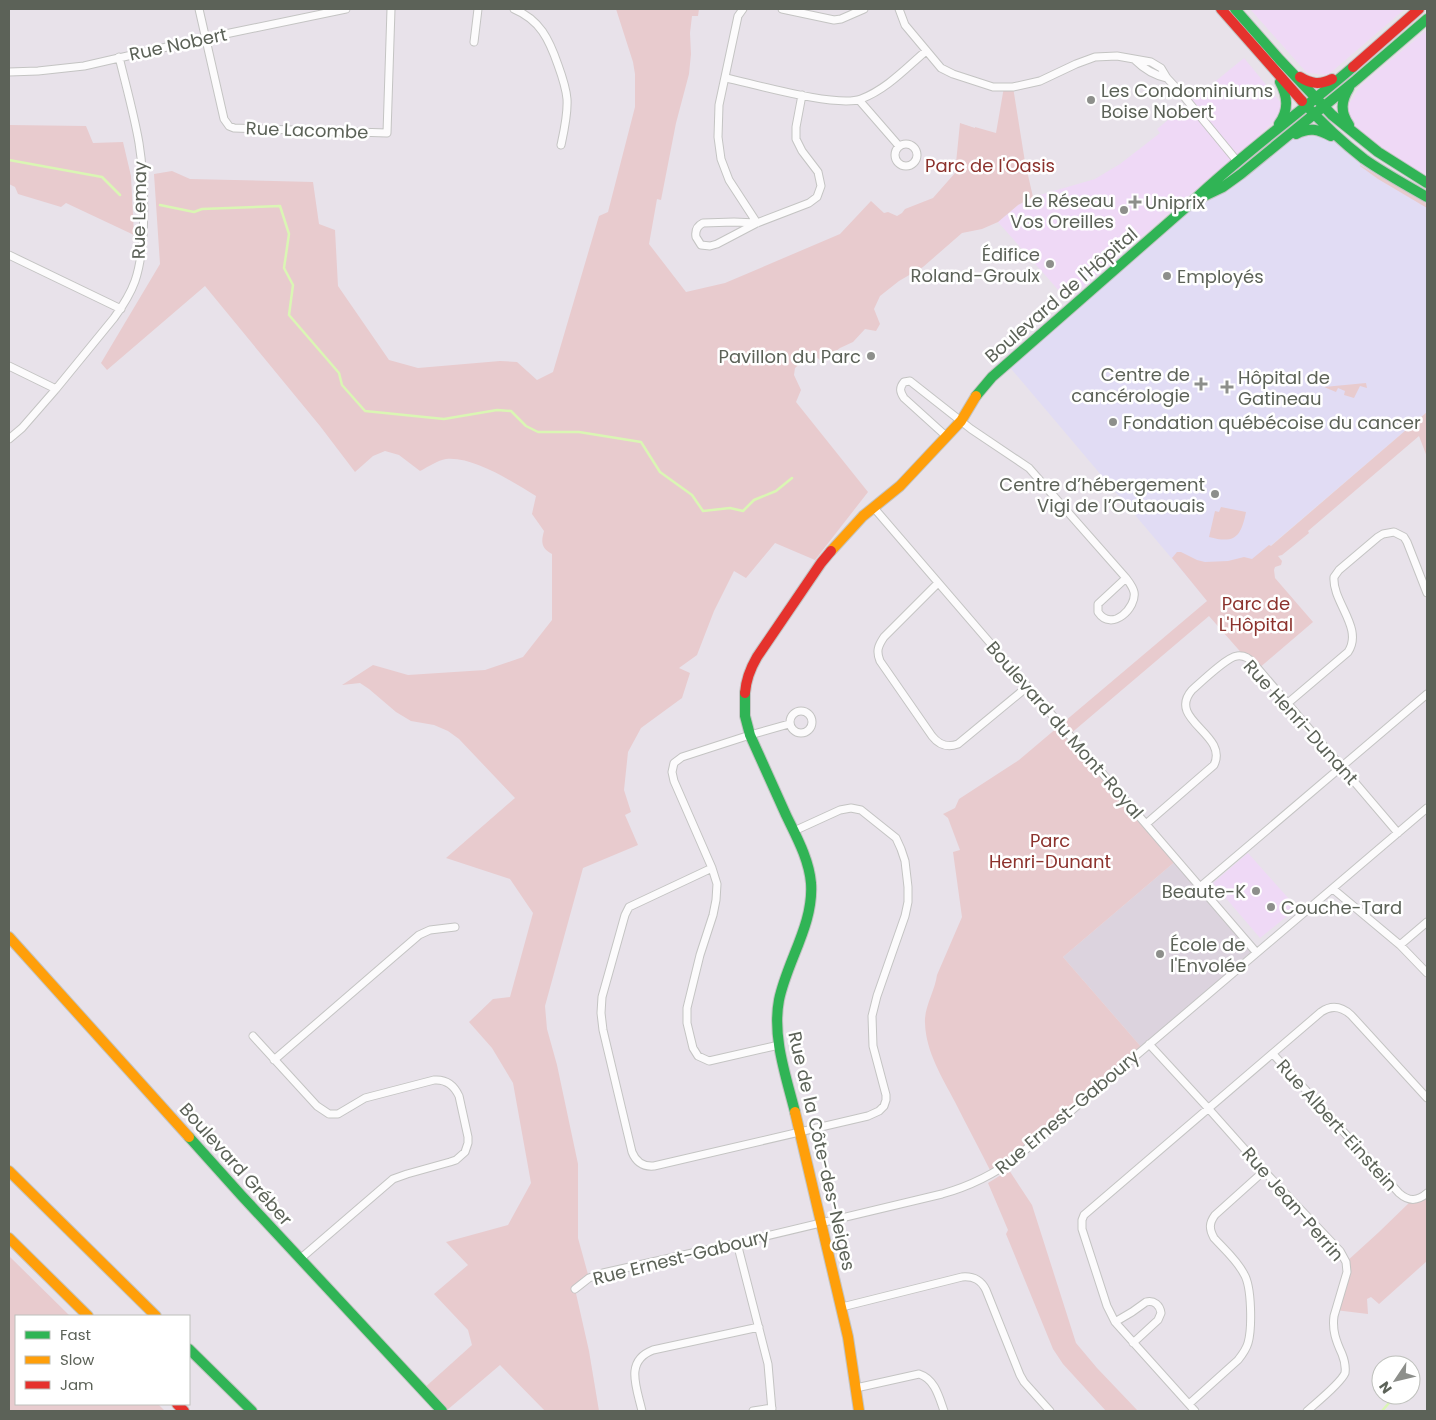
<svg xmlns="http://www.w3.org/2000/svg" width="1436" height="1420" font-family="Poppins,sans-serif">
  <rect width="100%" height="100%" fill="#e8e2ea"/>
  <!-- commercial -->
  <path fill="#efd9f6" d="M1250 9H1405L1328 75 1307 73Z
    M1427 30V177L1369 139 1347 120 1346 109 1360 86Z
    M1244 58 1281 103 1280 111 1275 120 1255 140 1215 173 1068 301 998 222 1018 205 1033 197 1095 179 1120 164 1160 133 1157 129Z
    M1248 853 1297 908 1260 938 1213 883Z"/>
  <!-- education -->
  <path fill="#dcd3de" d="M1177 860 1256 952 1143 1049 1063 957Z"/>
  <!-- medical -->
  <path fill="#e1dcf4" d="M1317 129 1427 197V412L1207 600 1007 364 1192 202 1297 133Z"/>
  <!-- green -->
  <path fill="#e8cbce" d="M616 9H699L698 16H692L690 33 691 54 689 74 676 123 661 200 657 199 649 244 686 292 725 283 840 234 871 201 884 213 888 212 897 216 902 213 905 209 933 198 955 173 960 123 975 128V127L996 133 1004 87H1013L1025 162 1033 197 1018 205 998 222 982 229 962 233 923 267 899 281 880 296 874 309 880 324 876 331 865 329 853 342 840 348 822 362 812 353 795 368 794 375 801 390 796 402 868 492 815 560 775 543 746 578 734 571 714 611 697 655 679 668 690 673 682 698 641 728 628 752 624 790 631 812 625 815 638 845 583 868 545 1006 547 1029 557 1065 578 1164V1238L589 1278 575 1289 589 1351 599 1411H545L500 1365 446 1411 422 1390 472 1345 468 1330 434 1294 468 1265 446 1242 508 1225 531 1183 513 1083 492 1048 469 1022 493 999 510 997 533 913 510 879 446 858 515 798 459 739 448 731 434 725 411 721 396 712 369 689 360 683 342 685 373 665 408 675 485 670 523 657 552 620V554C541 548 541 542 544 531L532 514 536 496C513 482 473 456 446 459 438 460 428 467 420 471L399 455 385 451 373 456 355 472 320 426 205 286 107 370 101 363 160 264 154 174 172 171 190 179 313 182 319 224 335 230 338 286 389 360 418 368 500 361 517 362 537 380 553 372 599 216 608 212 635 107V74L633 62Z
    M9 125 86 126 93 143 123 142 131 176 134 235 66 203 61 207 18 194 15 187 9 184Z
    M1360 165 1427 204V208L1378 179 1360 166Z
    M1366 383 1367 388 1360 386 1354 398 1344 395 1345 391 1338 388 1336 392 1324 387Z
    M1427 412V457L1419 436 1308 531 1309 533 1282 555 1278 556 1282 561 1281 565 1275 567 1274 570 1275 578 1313 622 1258 669 1245 657 1209 616 1069 735 1177 860 1063 957 1143 1049 992 1174C980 1150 967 1126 955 1102 942 1077 926 1052 925 1023 924 1007 935 991 937 975L962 917 953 852 960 850 948 818 943 814 955 808 959 799 1019 760 1207 601 1172 558 1177 552H1181L1197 560 1205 562 1228 561 1244 557 1252 559 1269 545 1271 546Z
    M1221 507 1246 512C1241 537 1235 544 1209 537L1215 511 1219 512Z
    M1009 1170 1032 1205 1076 1343 1097 1368 1138 1411H1106L1063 1364 1053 1349 1006 1234 1008 1230 988 1183Z
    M1427 1196V1261L1379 1304 1371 1297 1367 1299 1368 1314 1335 1310 1346 1262 1379 1232 1412 1200Z
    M9 1256 70 1316H16V1404H158L165 1411H9Z"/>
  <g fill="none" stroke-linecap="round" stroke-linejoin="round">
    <!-- stream -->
    <path stroke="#daf6b4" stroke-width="2.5" d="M9 160 102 177 120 195
      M160 205 194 212 202 209 280 206 289 234 284 268 293 285 289 315 339 373 342 385 365 411 444 419 497 410 511 411 526 426 538 432H579L641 442 660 472 692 495 703 511 730 508 743 511 754 500 776 491 792 478
      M1382 1411 1395 1396"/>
    <defs>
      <path id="street" d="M199 9 224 119 229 126 234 128 387 133 391 9
        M514 9C540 20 549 39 558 65 562 76 566 87 567 99 568 114 564 131 561 145
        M743 9 738 16 719 105 718 137 721 159 729 180 757 223
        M782 9 834 20 841 19 864 9
        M899 9 905 25 941 68 953 74 993 87H1013L1040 81 1076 64 1095 57 1117 56 1151 62 1161 68 1167 78 1181 93 1237 161
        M474 42 478 9
        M1135 60C1144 69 1153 75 1167 78
        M9 72 38 71 84 66 206 38 346 9
        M726 78C754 84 837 108 861 99 887 89 906 68 926 51
        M859 100 899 146
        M895 155a11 11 0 1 1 22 0a11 11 0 1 1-22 0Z
        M757 223 734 222 703 223C697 226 695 231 696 237L701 245 710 246 717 244 757 223 809 203 817 197 821 186 818 172 802 151 796 139V127L802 95
        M9 255 121 309
        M9 366 56 389
        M946 436 904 398C900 392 899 388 904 382L910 381 971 429 1029 468 1126 578C1129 582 1133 587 1134 592 1137 607 1112 633 1098 612V604L1126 578
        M9 439 22 428 56 389 114 318C122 307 130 295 135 281 147 246 145 181 139 143 134 114 126 86 119 57
        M874 508 1256 952
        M938 583 884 637C878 646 876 651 880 661L932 736C939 745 947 748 958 744L1027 687
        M1288 703 1348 652C1364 628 1332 602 1334 577L1339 570 1378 537 1383 534 1394 532 1404 537 1407 542 1427 593
        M790 722a11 11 0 1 1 22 0a11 11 0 1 1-22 0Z
        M1146 824 1214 765C1229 734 1166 720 1192 690 1201 682 1227 657 1237 656 1244 655 1250 659 1254 664L1398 833
        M712 868 629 907 625 915 602 997 601 1013 603 1030 632 1152C636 1162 643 1167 654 1166L868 1116 879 1111 884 1106 886 1100V1095L873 1046 872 1016 877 996 905 916 908 902V887L905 861 901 849 896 838 861 810 851 808 840 810 794 831
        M1200 887 1427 694
        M1333 889 1400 945 1427 973
        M1400 945 1427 922
        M253 1036 317 1106 329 1114H338L365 1098 434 1080C446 1079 454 1085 459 1096L468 1137V1143L465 1152 456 1160 450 1162 407 1174 393 1179 300 1259
        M1149 1044 1208 1108 1264 1171 1340 1251 1346 1262 1347 1272 1334 1316C1332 1330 1336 1341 1342 1354 1344 1359 1346 1366 1345 1373 1341 1383 1316 1403 1307 1411
        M779 1045 709 1061 698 1056 693 1048 687 1023V1008L700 955 713 915 716 900 717 884 712 868 674 781 672 772 674 763 682 757 750 735 789 724
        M1273 1054 1399 1193C1409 1202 1418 1201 1427 1193
        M274 1060 419 935 430 930 455 927
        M737 1243 768 1364 772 1411
        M575 1289 589 1278 603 1273 737 1243 942 1194C970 1186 995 1174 1018 1156L1427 808
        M842 1307 962 1277C974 1276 981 1280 986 1290L1020 1375 1024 1382 1050 1411
        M1115 1322 1132 1312 1146 1302C1154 1300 1160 1305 1161 1313L1158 1320 1133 1343
        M856 1388 919 1374C935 1379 939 1397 944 1411
        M1189 1404 1238 1360C1242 1355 1246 1350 1248 1343 1252 1329 1252 1287 1244 1274 1237 1260 1224 1249 1214 1238 1209 1229 1209 1223 1215 1215L1264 1171
        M642 1411C637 1388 624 1361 653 1350L759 1327
        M753 1411 772 1408
        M1195 1411 1115 1322 1107 1306 1082 1229V1220L1084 1215 1321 1012C1331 1005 1341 1006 1351 1015L1427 1098"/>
      <path id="fast" d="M1235 9 1279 59 1332 115 1378 152 1427 183
        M1349 88C1341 101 1340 112 1349 125
        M1302 101C1321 122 1342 142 1364 159 1384 173 1406 185 1427 197
        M1279 124C1289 110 1288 97 1280 82
        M1296 134C1309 127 1318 129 1331 136
        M1202 197 1223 187 1241 174 1356 80 1427 19
        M976 396 992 377 1192 202C1243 153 1300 113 1353 67
        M745 693V716L750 735C762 762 774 788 786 815 796 836 809 859 811 883 814 924 787 961 779 1000 772 1037 786 1076 795 1112
        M189 1137 241 1195 442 1411
        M189 1349 252 1411"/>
      <path id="slow" d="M831 551 863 516 900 486 961 421 976 396
        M9 937 189 1137
        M795 1112 848 1337 859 1411
        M9 1171 156 1316
        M9 1238 88 1316"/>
      <path id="jam" d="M1221 9 1302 101
        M1353 67 1419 9
        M1300 77C1311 84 1320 85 1332 79
        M745 693C746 679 750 669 757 657L821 563 831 551
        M177 1404 184 1411"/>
    </defs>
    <!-- street casing -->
    <use href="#street" stroke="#c4c4c3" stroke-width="9"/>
    <!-- fast casing -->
    <use href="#fast" stroke="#c3c4c3" stroke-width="12"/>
    <!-- slow casing -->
    <use href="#slow" stroke="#c3c4c3" stroke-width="12"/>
    <!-- jam casing -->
    <use href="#jam" stroke="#c3c4c3" stroke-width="12"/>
    <!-- street -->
    <use href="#street" stroke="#fcfbfc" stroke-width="7"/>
    <!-- fast -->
    <use href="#fast" stroke="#30b455" stroke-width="10"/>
    <!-- slow -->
    <use href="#slow" stroke="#ff9f0a" stroke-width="10"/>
    <!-- jam -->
    <use href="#jam" stroke="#e5322d" stroke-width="10"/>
  </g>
  <!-- markers -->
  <g fill="#8d8f8b" stroke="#fff" stroke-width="2">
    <circle cx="1091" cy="100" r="5"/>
    <path d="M1132.5 194.5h5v5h5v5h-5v5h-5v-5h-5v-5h5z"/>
    <circle cx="1124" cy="210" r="5"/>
    <circle cx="1050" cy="264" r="5"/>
    <circle cx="1167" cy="276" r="5"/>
    <circle cx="871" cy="356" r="5"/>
    <path d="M1198.5 376.5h5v5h5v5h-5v5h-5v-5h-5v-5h5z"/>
    <path d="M1224.5 379.5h5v5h5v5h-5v5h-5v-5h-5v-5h5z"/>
    <circle cx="1113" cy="422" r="5"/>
    <circle cx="1215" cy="494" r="5"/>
    <circle cx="1256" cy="891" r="5"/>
    <circle cx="1271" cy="907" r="5"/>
    <circle cx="1160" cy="954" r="5"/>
  </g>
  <g text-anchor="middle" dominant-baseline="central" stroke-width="5" stroke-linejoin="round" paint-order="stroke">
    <!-- street labels -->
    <g font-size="18" fill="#5c6258" stroke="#fff">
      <text transform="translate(178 44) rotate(-12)">Rue Nobert</text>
      <text transform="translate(307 130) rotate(2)">Rue Lacombe</text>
      <text transform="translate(139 210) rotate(-89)">Rue Lemay</text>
      <text transform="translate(1061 295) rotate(-41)">Boulevard de l'Hôpital</text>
      <text transform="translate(1301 722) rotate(48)">Rue Henri-Dunant</text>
      <text transform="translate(1065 730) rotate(49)">Boulevard du Mont-Royal</text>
      <text transform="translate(1067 1112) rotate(-40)">Rue Ernest-Gaboury</text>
      <text transform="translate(1337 1125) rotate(48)">Rue Albert-Einstein</text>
      <text transform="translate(822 1151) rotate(77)">Rue de la Côte-des-Neiges</text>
      <text transform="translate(236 1164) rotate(48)">Boulevard Gréber</text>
      <text transform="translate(1293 1204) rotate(49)">Rue Jean-Perrin</text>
      <text transform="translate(681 1257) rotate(-14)">Rue Ernest-Gaboury</text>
    </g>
    <!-- poi labels -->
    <g font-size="18" fill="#5c6258" stroke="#fff" text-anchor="start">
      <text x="1101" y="90">Les Condominiums<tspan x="1101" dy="21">Boise Nobert</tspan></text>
      <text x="1114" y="200" text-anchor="end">Le Réseau<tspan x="1114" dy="21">Vos Oreilles</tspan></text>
      <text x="1145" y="202">Uniprix</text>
      <text x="1040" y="254" text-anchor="end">Édifice<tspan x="1040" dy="21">Roland-Groulx</tspan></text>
      <text x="1177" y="276">Employés</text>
      <text x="861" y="356" text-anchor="end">Pavillon du Parc</text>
      <text x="1190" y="374" text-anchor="end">Centre de<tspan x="1190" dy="21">cancérologie</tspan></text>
      <text x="1238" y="377">Hôpital de<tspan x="1238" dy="21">Gatineau</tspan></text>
      <text x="1123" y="422">Fondation québécoise du cancer</text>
      <text x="1205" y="484" text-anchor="end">Centre d’hébergement<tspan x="1205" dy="21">Vigi de l’Outaouais</tspan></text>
      <text x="1246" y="891" text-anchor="end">Beaute-K</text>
      <text x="1281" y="907">Couche-Tard</text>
      <text x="1170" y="944">École de<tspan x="1170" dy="21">l'Envolée</tspan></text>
    </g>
    <!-- park labels -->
    <g font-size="18" fill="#8c322d" stroke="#fff">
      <text x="990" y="165">Parc de l'Oasis</text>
      <text x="1256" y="603">Parc de<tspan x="1256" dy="21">L'Hôpital</tspan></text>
      <text x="1050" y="840">Parc<tspan x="1050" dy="21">Henri-Dunant</tspan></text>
    </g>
  </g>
  <!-- border -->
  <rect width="1436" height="1420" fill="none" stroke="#5c6258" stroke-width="20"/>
  <!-- legend -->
  <rect x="15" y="1315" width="175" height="90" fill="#ffffff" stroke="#bec0bc"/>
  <rect x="25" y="1331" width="25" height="8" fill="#30b455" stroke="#bec0bc"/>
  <text x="60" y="1340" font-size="15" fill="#5c6258">Fast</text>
  <rect x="25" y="1356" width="25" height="8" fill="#ff9f0a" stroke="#bec0bc"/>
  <text x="60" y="1365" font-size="15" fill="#5c6258">Slow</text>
  <rect x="25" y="1381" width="25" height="8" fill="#e5322d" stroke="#bec0bc"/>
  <text x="60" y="1390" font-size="15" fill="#5c6258">Jam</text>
  <!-- north arrow -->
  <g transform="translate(1396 1380) rotate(235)"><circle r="24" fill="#ffffff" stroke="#bec0bc"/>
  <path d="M0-4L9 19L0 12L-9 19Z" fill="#8d8f8b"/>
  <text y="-8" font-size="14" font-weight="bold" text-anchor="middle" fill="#5c6258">N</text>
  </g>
</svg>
